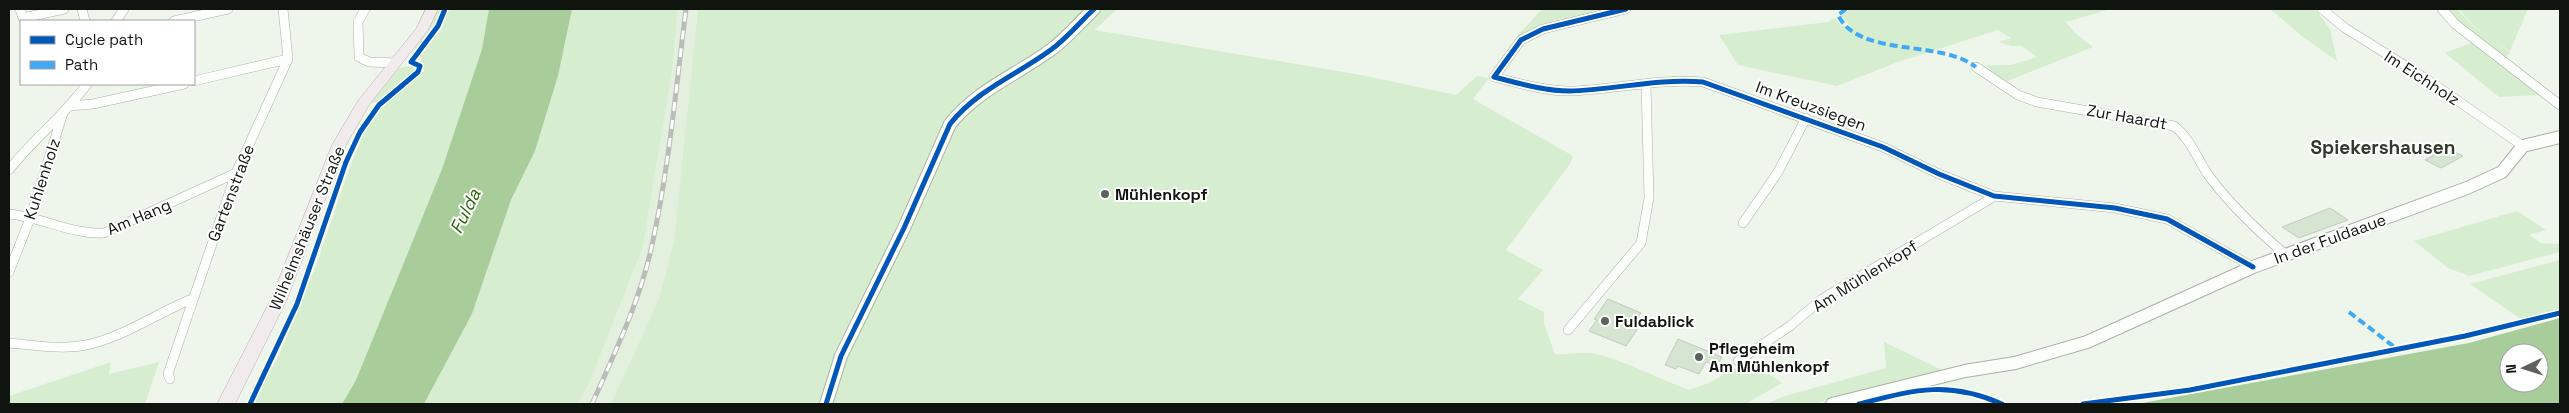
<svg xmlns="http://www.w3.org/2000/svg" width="2569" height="413" font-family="'Space Grotesk',sans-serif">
  <rect width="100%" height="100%" fill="#eef6eb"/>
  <!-- built -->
  <path fill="#e2f0dd" d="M678 9H698L674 241 659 299 611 404H578L591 379 643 246 672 71Z"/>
  <!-- green -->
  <path fill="#d6edcf" d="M438 9H489L482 49 442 169 356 380 342 404H252L279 355 317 263 349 169 371 116 384 101 424 71 420 56 424 51 411 54 427 30Z
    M572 9H678L672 71 643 246 591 379 578 404H424L472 314 511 200 535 151 558 76Z
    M698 9H1117L1095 30 1361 75 1456 95 1477 76 1489 78 1473 99 1573 156 1570 164 1506 250 1543 270 1518 299 1544 312V324L1555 354C1569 355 1583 351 1597 354 1625 361 1662 380 1689 390L1709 383 1749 360 1782 383 1745 404H611L659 299 674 241Z
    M1542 9H1615L1520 37 1517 36Z
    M1850 9H2111L2066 22 2076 34 2093 47 2005 82 1994 76 1987 65H2011L2037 57 2022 46H2011L1999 42 2011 38 1998 30 1898 62 1837 86 1738 65 1719 35 1828 22 1835 18 1841 26H1850L1841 16Z
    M2270 9H2315L2330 29 2337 61 2303 37Z
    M2448 9H2457L2473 26 2496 42 2474 26 2459 9H2528L2510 51 2496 42 2510 52 2506 58 2462 25Z
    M2473 42 2540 95 2499 97 2445 53Z
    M409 66 416 70 414 74 378 102 371 103 399 68Z
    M2517 211 2546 230 2529 235 2541 243 2560 244V252L2469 276 2448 268 2414 241Z
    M2560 260V310L2522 320 2470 284Z
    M1884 342 1944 371 1866 389 1813 404H1766L1785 396 1886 368Z
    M111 362 109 374 159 362 145 404H9V396Z"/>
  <!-- water -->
  <path fill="#a8cd9b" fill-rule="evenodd" d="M489 9H572L558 76 535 151 511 200 472 314 424 404H342L356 380 442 169 482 49Z
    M2560 318V404H2137L2469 343ZM2509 353H2539V383H2509Z"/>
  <!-- building -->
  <path fill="#d6e4d2" stroke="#c3c9c1" d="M2433 147 2441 151 2447 148 2463 156 2441 168 2425 160 2433 156 2426 152Z
    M2330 208 2348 220 2299 238 2282 227Z
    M1608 299 1641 313 1632 326 1638 328 1626 346 1589 331 1597 320 1594 319Z
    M1678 339 1722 357 1717 366 1706 362 1699 374 1678 366 1676 369 1665 365Z"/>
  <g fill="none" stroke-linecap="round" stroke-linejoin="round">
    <defs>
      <path id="street" d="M20 9 23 18 64 9
        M82 9 85 21
        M365 9 358 22 359 57 369 62 396 63
        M1626 9 1543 29 1521 40 1494 77C1518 83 1544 91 1569 91 1614 90 1658 78 1703 82L1883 147 1939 174 1994 196 2115 208 2167 219 2253 267
        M2322 9 2345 28 2425 78 2523 146
        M2442 9 2455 24 2560 105
        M116 21 124 9
        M174 21 228 9
        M1976 67 2018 95 2037 102 2174 126C2191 139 2197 159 2209 176 2231 206 2259 232 2287 256
        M194 81 288 59
        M69 106 93 104 184 84
        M9 170C33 139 64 116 87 84
        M9 214C42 217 72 235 104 233L236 173
        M1743 223 1778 172 1806 118
        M9 272 31 216 63 113
        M1568 330 1641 243 1649 198 1646 84
        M9 343C34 345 61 350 86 345 124 337 157 313 192 299
        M1738 361 1790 326 1822 299 1995 196
        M170 379 168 374 236 173 288 59 283 9"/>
      <path id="secondary" d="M826 404 841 356 904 228 950 124C978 89 1017 75 1052 49 1067 38 1080 22 1094 9
        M1832 404 1965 371 2015 363 2087 342 2253 267 2467 188 2502 172 2523 146 2560 137"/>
      <path id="primary" d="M426 9H438L428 30 369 105 346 145 287 299 235 404H217L271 299 332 145 358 101 416 29Z"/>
    </defs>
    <!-- street casing -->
    <use href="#street" stroke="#aab0a8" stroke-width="10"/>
    <!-- secondary casing -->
    <use href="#secondary" stroke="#aab0a8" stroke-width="14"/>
    <!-- primary casing -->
    <use href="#primary" stroke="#b7adae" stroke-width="1"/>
    <!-- street -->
    <use href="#street" stroke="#fcfefc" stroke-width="9"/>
    <!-- secondary -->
    <use href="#secondary" stroke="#fcfefc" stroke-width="12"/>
    <!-- primary -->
    <use href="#primary" fill="#f2ebee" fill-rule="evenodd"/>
    <defs>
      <path id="rail" d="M592 404C615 352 640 301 652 245 669 168 676 87 686 9"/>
    </defs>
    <!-- rail casing -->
    <use href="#rail" stroke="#babcb9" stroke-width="5"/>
    <!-- rail -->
    <use href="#rail" stroke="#fff" stroke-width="3" stroke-dasharray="9" stroke-linecap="butt"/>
    <!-- quiet -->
    <path stroke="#3fa9f5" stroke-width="4" stroke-dasharray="8 4" stroke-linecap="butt" d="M1846 9 1838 15C1859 58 1940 39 1976 67
      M2349 312 2397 349"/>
    <defs>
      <path id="cycleway" d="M1626 9 1543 29 1521 40 1494 77C1518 83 1544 91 1569 91 1614 90 1658 78 1703 82L1883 147 1939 174 1994 196 2115 208 2167 219 2253 267
        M250 404 297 304 346 162 360 132 379 105 418 72 420 66 411 62 438 26 445 9
        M826 404 841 356 904 228 950 124C978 89 1017 75 1052 49 1067 38 1080 22 1094 9
        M1859 404C1914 390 1947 380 2002 404
        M2083 404 2190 390 2465 336 2560 313"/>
    </defs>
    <!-- cycleway casing -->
    <use href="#cycleway" stroke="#fff" stroke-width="8"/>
    <!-- cycleway -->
    <use href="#cycleway" stroke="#0057b8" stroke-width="5"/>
  </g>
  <!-- markers -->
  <g fill="#5d635b" stroke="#fff" stroke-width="2">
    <circle cx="1105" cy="194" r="5"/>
    <circle cx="1605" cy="321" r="5"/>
    <circle cx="1699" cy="357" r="5"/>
  </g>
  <g text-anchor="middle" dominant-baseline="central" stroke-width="4" stroke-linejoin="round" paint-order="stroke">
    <!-- street labels -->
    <g font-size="16" fill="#0f140e" stroke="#fff">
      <text transform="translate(2422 78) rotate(33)">Im Eichholz</text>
      <text transform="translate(1811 106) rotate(20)">Im Kreuzsiegen</text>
      <text transform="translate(2127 117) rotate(10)">Zur Haardt</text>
      <text transform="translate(42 179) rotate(-72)">Kuhlenholz</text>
      <text transform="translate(231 193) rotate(-69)">Gartenstraße</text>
      <text transform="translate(139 217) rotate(-23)">Am Hang</text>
      <text transform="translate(307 228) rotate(-68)">Wilhelmshäuser Straße</text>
      <text transform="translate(2330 239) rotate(-20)">In der Fuldaaue</text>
      <text transform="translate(1865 276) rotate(-32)">Am Mühlenkopf</text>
    </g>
    <!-- poi labels -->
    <g font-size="16" font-weight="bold" fill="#0f140e" stroke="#fff" text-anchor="start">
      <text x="1115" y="194">Mühlenkopf</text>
      <text x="1615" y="321">Fuldablick</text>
      <text x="1709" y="348">Pflegeheim<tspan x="1709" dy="18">Am Mühlenkopf</tspan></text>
    </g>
    <!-- water labels -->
    <g font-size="18" font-style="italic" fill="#286606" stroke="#fff">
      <text transform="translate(465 211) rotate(-64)">Fulda</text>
    </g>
    <!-- quarter labels -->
    <g font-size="19" font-weight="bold" fill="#2e3a2b" stroke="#fff">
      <text x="2383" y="147">Spiekershausen</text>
    </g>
  </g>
  <!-- border -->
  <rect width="2569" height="413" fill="none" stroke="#0f140e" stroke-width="20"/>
  <!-- legend -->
  <rect x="20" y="20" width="175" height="65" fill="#ffffff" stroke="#9fa19f"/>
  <rect x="30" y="36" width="25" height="8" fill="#0057b8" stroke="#9fa19f"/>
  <text x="65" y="45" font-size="15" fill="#0f140e">Cycle path</text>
  <rect x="30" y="61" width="25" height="8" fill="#3fa9f5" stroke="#9fa19f"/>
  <text x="65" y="70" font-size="15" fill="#0f140e">Path</text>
  <!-- north arrow -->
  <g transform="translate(2524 368) rotate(266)"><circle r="24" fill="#ffffff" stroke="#9fa19f"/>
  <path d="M0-4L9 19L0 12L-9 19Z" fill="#5d635b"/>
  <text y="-8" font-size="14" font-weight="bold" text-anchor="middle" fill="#0f140e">N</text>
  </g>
</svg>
